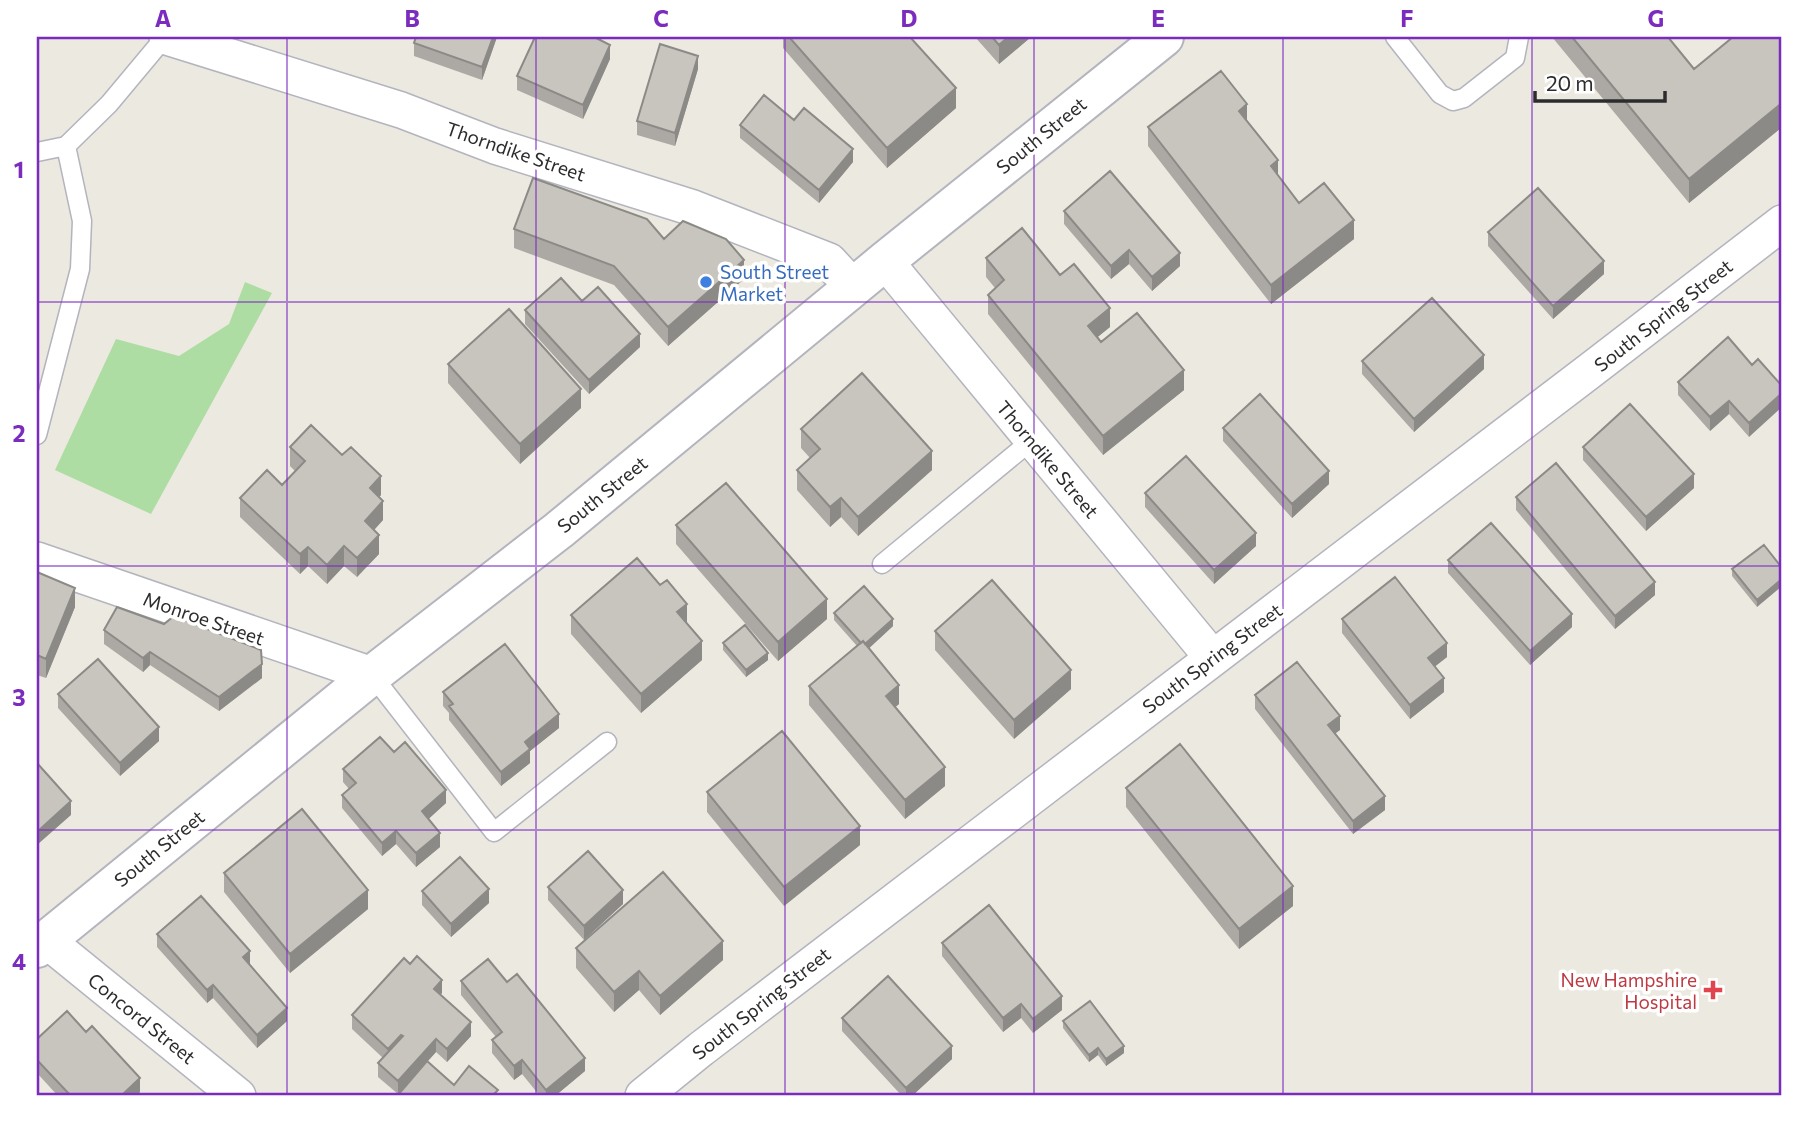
<svg xmlns="http://www.w3.org/2000/svg" width="1819" height="1133" font-family="Commissioner,sans-serif">
  <rect width="100%" height="100%" fill="#ece9e0"/>
  <!-- green -->
  <path fill="#addda2" d="M245 282 272 293 151 514 55 470 116 339 179 356 229 324Z"/>
  <g fill="none" stroke-linecap="round" stroke-linejoin="round">
    <defs>
      <path id="lane" d="M1395 37 1440 94 1453 101 1464 98 1515 58 1519 37
        M37 152 66 146 109 104 165 37
        M37 435 80 269 82 221 66 146
        M882 564 1032 440
        M372 675 494 832 607 742"/>
      <path id="street" d="M167 37 401 110 495 146 693 208 829 261 853 287
        M885 261 1212 657
        M37 560 372 675
        M46 940 238 1096
        M643 1096 701 1049C1061 773 1423 500 1782 223"/>
      <path id="secondary" d="M37 948 372 675 559 530 885 261 1164 37"/>
    </defs>
    <!-- lane casing -->
    <use href="#lane" stroke="#b3b4be" stroke-width="21"/>
    <!-- street casing -->
    <use href="#street" stroke="#b3b4be" stroke-width="38"/>
    <!-- secondary casing -->
    <use href="#secondary" stroke="#b3b4be" stroke-width="42"/>
    <!-- lane -->
    <use href="#lane" stroke="#fff" stroke-width="18"/>
    <!-- street -->
    <use href="#street" stroke="#fff" stroke-width="35"/>
    <!-- secondary -->
    <use href="#secondary" stroke="#fff" stroke-width="38"/>
  </g>
  <!-- wall -->
  <path fill="#aca9a4" d="M416 37H497L482 80 414 56V43Z
    M535 37H602L601 41 610 59 583 119 517 90V76Z
    M783 37H910L956 108 887 168 783 48Z
    M975 37H1031L999 64Z
    M1552 37H1668L1694 69 1782 37V127L1689 203Z
    M698 69 675 146 637 135V121Z
    M794 120 853 162 819 203 740 138V125Z
    M1247 121 1278 175 1299 203 1354 239 1271 304 1148 146V127Z
    M1064 211 1180 266 1152 291 1129 264 1111 279 1064 224Z
    M514 229 664 239 744 279 668 346 614 285 514 248Z
    M1488 232 1604 274 1553 319 1488 246Z
    M986 258 1060 275 1110 327 1097 337 1101 342 1184 390 1103 455 988 314V295L995 288 986 277Z
    M1782 280V297L1780 295V281Z
    M582 301 640 347 589 394 525 324V310Z
    M1362 361 1484 369 1414 432 1362 374Z
    M448 364 581 408 520 464 448 383Z
    M1752 365 1749 437 1729 414 1710 431 1678 395V382Z
    M1223 428 1329 484 1292 518 1223 441Z
    M801 429 932 470 858 536 841 517 830 527 797 490V470L810 458 801 448Z
    M290 447 381 495 379 497 383 520 374 530 379 554 357 577 344 566 327 584 308 566 300 574 240 517V498L282 485 295 471 290 466Z
    M1583 447 1694 488 1646 531 1583 460Z
    M1145 493 1256 546 1214 584 1145 507Z
    M1516 497 1655 595 1615 629 1516 510Z
    M676 525 827 619 778 661 676 544Z
    M1764 545 1757 607 1732 576V569Z
    M1448 560 1572 627 1530 665 1448 573Z
    M37 572 75 607 46 678 37 675Z
    M834 613 893 626 869 648 899 704 895 707 945 786 905 819 809 705V686L857 646 834 620Z
    M571 615 687 624 702 660 641 713 571 634Z
    M1342 619 1447 657 1434 667 1444 692 1410 719 1342 633Z
    M104 630 262 678 219 711 150 665 143 672 104 644Z
    M935 631 1071 689 1014 739 935 650Z
    M723 643 768 660 746 677 723 650Z
    M443 692 559 728 530 751V763L501 786 449 720V713L443 706Z
    M58 694 159 741 120 776 58 708Z
    M1255 695 1340 730 1335 733 1385 810 1353 834 1255 709Z
    M394 752 446 803 428 819 440 847 416 867 396 844 382 856 342 808V795L349 789 343 782V769Z
    M1126 788 1293 906 1239 949 1126 807Z
    M707 792 860 845 784 906 707 812Z
    M224 873 368 909 290 973 224 892Z
    M548 887 623 904 584 940 548 900Z
    M422 891 489 903 451 937 422 905Z
    M157 934 250 965 287 1021 257 1048 213 998 207 1003 157 947Z
    M942 943 1062 1010 1033 1033 1021 1018 1003 1032 942 956Z
    M576 948 723 960 660 1015 639 990 614 1012 576 968Z
    M461 981 585 1071 555 1096H540L522 1074 514 1080 492 1053V1040L496 1037 461 995Z
    M442 993 440 995 471 1036 447 1062 436 1052 427 1062 454 1085 498 1096H397L422 1068 398 1094 378 1077V1063L383 1058 352 1029V1015Z
    M842 1018 952 1059 912 1096H902L842 1031Z
    M1063 1021 1124 1053 1106 1066 1098 1055 1089 1062 1063 1028Z
    M37 1039 140 1092 136 1096H58L37 1073Z"/>
  <!-- shaded-wall -->
  <path fill="#8c8a86" d="M493 37H497L482 80V67Z
    M1008 37H1031L999 64V45Z
    M610 45V59L583 119V105Z
    M698 56V69L675 146V133Z
    M956 88V108L887 168V148Z
    M1782 103V127L1689 203V179Z
    M1247 104V123L1239 111Z
    M853 149V162L819 203V190Z
    M1278 160V180L1271 166Z
    M1354 220V239L1271 304V285Z
    M1129 250V264L1111 279V266Z
    M1180 253V266L1152 291V277Z
    M744 260V279L668 346V327Z
    M1604 261V274L1553 319V306Z
    M1110 308V327L1088 345V326Z
    M640 334V347L589 394V380Z
    M1484 355V369L1414 432V419Z
    M1184 370V390L1103 455V436Z
    M581 389V408L520 464V444Z
    M1782 393V407L1749 437V423Z
    M1729 401V414L1710 431V417Z
    M932 451V470L858 536V517Z
    M1329 471V484L1292 518V504Z
    M1694 474V488L1646 531V517Z
    M381 476V495L370 507V488Z
    M841 498V517L830 527V507Z
    M383 501V520L365 540V521Z
    M1256 533V546L1214 584V570Z
    M379 535V554L357 577V558Z
    M344 546V566L327 584V565Z
    M308 547V566L300 574V554Z
    M1782 579V586L1757 607V600Z
    M1655 582V595L1615 629V616Z
    M75 588V607L46 678V659Z
    M827 599V619L778 661V642Z
    M687 604V623L677 612Z
    M1572 614V627L1530 665V651Z
    M893 619V626L864 653V646Z
    M702 641V660L641 713V694Z
    M1447 643V657L1428 672V658Z
    M150 652V665L143 672V658Z
    M768 653V660L746 677V670Z
    M262 664V678L219 711V697Z
    M1071 670V689L1014 739V720Z
    M1444 678V692L1410 719V705Z
    M899 685V704L886 715V696Z
    M559 714V728L530 751V763L501 786V772L525 742Z
    M1340 716V730L1328 739V725Z
    M159 727V741L120 776V763Z
    M945 767V786L905 819V800Z
    M446 790V803L422 825V811Z
    M1385 796V810L1353 834V821Z
    M71 801V815L37 845V832Z
    M860 826V845L784 906V887Z
    M396 831V844L382 856V843Z
    M440 833V847L416 867V853Z
    M1293 886V906L1239 949V929Z
    M489 889V903L451 937V924Z
    M368 890V909L290 973V954Z
    M623 890V904L584 940V926Z
    M723 941V960L660 1015V996Z
    M250 951V965L243 957Z
    M639 971V990L614 1012V992Z
    M442 980V993L434 1003V989Z
    M213 985V998L207 1003V990Z
    M1062 996V1010L1033 1033V1019Z
    M1021 1004V1018L1003 1032V1018Z
    M287 1008V1021L257 1048V1035Z
    M471 1022V1036L447 1062V1049Z
    M401 1035V1048L388 1062V1049Z
    M436 1039V1052L398 1094V1081Z
    M952 1046V1059L912 1096H906V1088Z
    M1124 1046V1053L1106 1066V1059Z
    M1098 1048V1055L1089 1062V1055Z
    M585 1058V1071L555 1096H546V1090Z
    M522 1060V1074L514 1080V1066Z
    M140 1078V1092L136 1096H121Z"/>
  <!-- building -->
  <path fill="#c8c5bf" stroke="#8c8a86" stroke-width="2" d="M416 37H493L482 67 414 43Z
    M535 37H597L596 38 610 45 583 105 517 76Z
    M789 37H910L956 88 887 148Z
    M992 37H1008L999 45Z
    M1572 37H1668L1694 69 1733 37H1782V103L1689 179Z
    M660 44 698 56 675 133 637 121Z
    M1221 71 1247 104 1239 111 1278 160 1271 166 1299 203 1324 183 1354 220 1271 285 1148 127Z
    M764 95 794 120 804 108 853 149 819 190 740 125Z
    M1110 171 1180 253 1152 277 1129 250 1111 266 1064 211Z
    M533 178 647 219 664 239 683 221 726 239 744 260 668 327 614 266 514 229Z
    M1538 188 1604 261 1553 306 1488 232Z
    M1022 228 1060 275 1074 264 1110 308 1088 326 1101 342 1137 313 1184 370 1103 436 988 295 1004 280 986 258Z
    M561 278 582 301 598 287 640 334 589 380 525 310Z
    M1432 298 1484 355 1414 419 1362 361Z
    M509 309 581 389 520 444 448 364Z
    M1728 337 1752 365 1758 359 1782 386V393L1749 423 1729 401 1710 417 1678 382Z
    M862 373 932 451 858 517 841 498 830 507 797 470 820 449 801 429Z
    M1260 394 1329 471 1292 504 1223 428Z
    M1630 404 1694 474 1646 517 1583 447Z
    M311 425 342 455 351 447 381 476 370 488 383 501 365 521 379 535 357 558 344 546 327 565 308 547 300 554 240 498 267 470 282 485 305 461 290 447Z
    M1186 456 1256 533 1214 570 1145 493Z
    M1556 463 1655 582 1615 616 1516 497Z
    M726 483 827 599 778 642 676 525Z
    M1491 523 1572 614 1530 651 1448 560Z
    M1764 545 1782 568V579L1757 600 1732 569Z
    M637 558 660 585 667 580 687 604 677 612 702 641 641 694 571 615Z
    M37 572 75 588 46 659 37 655Z
    M1395 577 1447 643 1428 658 1444 678 1410 705 1342 619Z
    M992 580 1071 670 1014 720 935 631Z
    M864 586 893 619 865 644 863 641 861 643 834 613Z
    M117 607 164 624 174 616 261 650 262 664 219 697 150 652 143 658 104 630Z
    M745 625 768 653 746 670 723 643Z
    M863 641 899 685 886 696 945 767 905 800 809 686Z
    M505 644 559 714 525 742 530 749 501 772 449 706 453 704 443 692Z
    M98 659 159 727 120 763 58 694Z
    M1297 662 1340 716 1328 725 1385 796 1353 821 1255 695Z
    M782 731 860 826 784 887 707 792Z
    M380 737 394 752 405 742 446 790 422 811 440 833 416 853 396 831 382 843 342 795 356 783 343 769Z
    M1180 744 1293 886 1239 929 1126 788Z
    M37 763 71 801 37 832Z
    M302 809 368 890 290 954 224 873Z
    M588 851 623 890 584 926 548 887Z
    M460 857 489 889 451 924 422 891Z
    M663 872 723 941 660 996 639 971 614 992 576 948Z
    M201 896 250 951 243 957 287 1008 257 1035 213 985 207 990 157 934Z
    M989 905 1062 996 1033 1019 1021 1004 1003 1018 942 943Z
    M417 956 442 980 434 989 471 1022 447 1049 436 1039 398 1081 378 1063 403 1036 401 1035 388 1049 352 1015 404 958 410 964Z
    M488 959 507 982 517 974 585 1058 546 1090 522 1060 514 1066 492 1040 502 1032 461 981Z
    M888 976 952 1046 906 1088 842 1018Z
    M1090 1001 1124 1046 1106 1059 1098 1048 1089 1055 1063 1021Z
    M67 1011 86 1032 92 1026 140 1078 121 1096H71L37 1060V1039Z
    M427 1061 454 1085 469 1066 498 1090 492 1096H397Z"/>
  <!-- grid -->
  <path fill="none" stroke="#7b2cbf" stroke-width="2" stroke-opacity="0.55" d="M287 37V1096M536 37V1096M785 37V1096M1034 37V1096M1283 37V1096M1532 37V1096M37 302H1782M37 566H1782M37 830H1782"/>
  <!-- markers -->
  <circle fill="#3f7fe0" stroke="#fff" stroke-width="2.5" cx="706" cy="282" r="7"/>
  <path fill="#e0444e" stroke="#fff" stroke-width="2.5" d="M1709.5 979.5h7v7h7v7h-7v7h-7v-7h-7v-7h7z"/>
  <g text-anchor="middle" dominant-baseline="central" stroke-width="7" stroke-linejoin="round" paint-order="stroke">
    <!-- street labels -->
    <g font-size="19" fill="#2c2c2c" stroke="#fff">
      <text transform="translate(1041 135) rotate(-39)">South Street</text>
      <text transform="translate(516 151) rotate(19)">Thorndike Street</text>
      <text transform="translate(1663 315) rotate(-38)">South Spring Street</text>
      <text transform="translate(1048 459) rotate(50)">Thorndike Street</text>
      <text transform="translate(602 494) rotate(-39)">South Street</text>
      <text transform="translate(204 618) rotate(19)">Monroe Street</text>
      <text transform="translate(1212 658) rotate(-37)">South Spring Street</text>
      <text transform="translate(159 848) rotate(-39)">South Street</text>
      <text transform="translate(761 1003) rotate(-38)">South Spring Street</text>
      <text transform="translate(142 1018) rotate(39)">Concord Street</text>
    </g>
    <!-- shop labels -->
    <g font-size="19" fill="#366cbe" stroke="#fff" text-anchor="start">
      <text x="720" y="271">South Street<tspan x="720" dy="22">Market</tspan></text>
    </g>
    <!-- health labels -->
    <g font-size="19" fill="#be3a42" stroke="#fff" text-anchor="end">
      <text x="1697" y="979">New Hampshire<tspan x="1697" dy="22">Hospital</tspan></text>
    </g>
  </g>
  <!-- border -->
  <rect width="1819" height="1133" fill="none" stroke="#ffffff" stroke-width="77"/>
  <!-- scale -->
  <path d="M1535 91v10h130v-10" fill="none" stroke="#2c2c2c" stroke-width="3.5"/>
  <text x="1546" y="91" font-size="21" fill="#2c2c2c" stroke="#ffffff" stroke-width="5" paint-order="stroke">20 m</text>
  <rect x="38" y="38" width="1742" height="1056" fill="none" stroke="#7b2cbf" stroke-width="2.5"/>
  <g font-size="23" text-anchor="middle" font-weight="bold" fill="#7b2cbf">
    <text x="163" y="27">A</text>
    <text x="412" y="27">B</text>
    <text x="661" y="27">C</text>
    <text x="909" y="27">D</text>
    <text x="1158" y="27">E</text>
    <text x="1407" y="27">F</text>
    <text x="1656" y="27">G</text>
    <text x="19" y="178">1</text>
    <text x="19" y="442">2</text>
    <text x="19" y="706">3</text>
    <text x="19" y="970">4</text>
  </g>
</svg>
